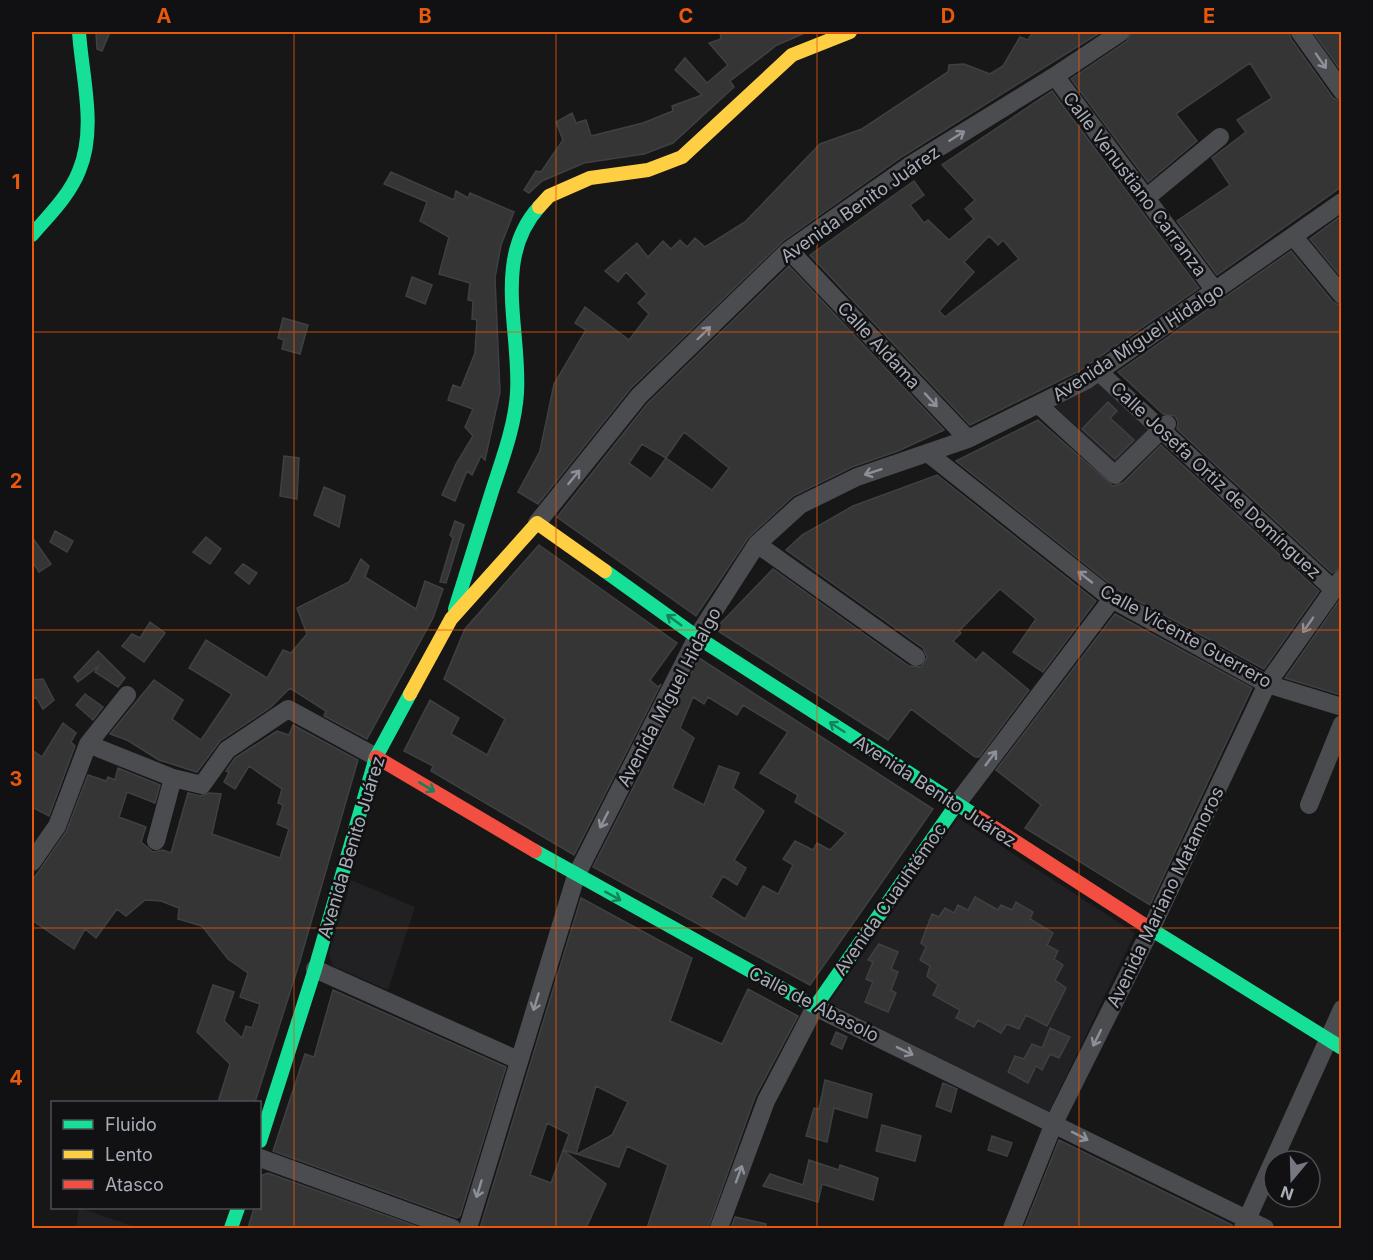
<svg xmlns="http://www.w3.org/2000/svg" width="1373" height="1260" font-family="Inter,sans-serif">
  <rect width="100%" height="100%" fill="#171717"/>
  <!-- built -->
  <path fill="#212123" d="M1098 380 1150 429 1117 465 1054 406Z
    M958 818 1135 933 1049 1112 829 1003Z
    M351 880 415 907 388 990 333 966 329 954Z
    M79 1208 139 1228H76Z"/>
  <!-- building -->
  <path fill="#353536" stroke="#3f4043" stroke-width="1.5" fill-rule="evenodd" d="M96 32H110L102 51 97 49Z
    M720 32H807L777 45 730 81 734 87 673 143 644 154 584 163 542 181 529 193 524 190 536 171 541 172 563 140 556 122 572 113 576 123 586 120 591 136 643 123 673 111 672 106 702 95 675 70 685 58 707 83 728 65 709 43 721 39Z
    M1033 32H1101L903 156 783 241 631 388 538 504 518 492 540 451 554 384 586 330 575 323 585 307 629 340 649 314 638 303 647 294 626 272 618 282 605 271 637 243 648 257 663 241 671 249 680 240 687 247 695 238 705 247 745 222 820 144 862 129 948 72 949 65 964 64 990 74 1003 66 1020 37 1028 40Z
    M1132 32H1289L1291 39 1333 98 1341 102V187L1217 275 1177 221 1230 185 1212 158 1246 132 1237 120 1272 98 1250 63 1176 114 1197 141 1148 182 1071 79 1127 41Z
    M1313 32H1341V71Z
    M1052 91 1199 288 1079 371 970 425 810 255 914 181 924 195 910 205 924 223 928 220 949 240 974 219 965 209 975 200 942 165ZM989 236 998 245 1003 240 1019 259 945 317 939 311 974 272 964 262Z
    M391 172 454 200 456 191 468 198 470 193 514 212 501 245 495 278 500 392 485 460 481 456 472 475 467 471 455 501 442 495 456 464 473 436 465 427 473 409 448 400 453 385 461 388 475 353 477 320 472 319 473 301 468 300 470 283 439 274 449 237 420 221 427 202 384 184Z
    M1341 216V277L1310 239Z
    M1291 251 1333 302 1341 306V567L1332 573 1177 429 1178 422 1175 416 1163 414 1118 372Z
    M789 266 944 430 898 451 852 467 793 496 748 538 696 616 557 517 647 404ZM684 432 729 468 712 490 666 458 651 479 629 463 642 444 666 458Z
    M412 277 432 285 425 304 406 296Z
    M283 318 308 325 300 354 282 349 284 340 278 338Z
    M1108 402 1117 411 1110 418 1134 440 1115 459 1082 429Z
    M1038 420 1113 486 1123 483 1161 445 1319 591 1264 669 1118 590 956 461Z
    M284 456 299 458 297 499 280 496Z
    M937 475 1096 601 1043 672 1013 652 1036 619 1000 589 959 631 961 633 953 641 976 660 983 652 1029 690 979 757H975L911 709 888 740 715 629 773 569 909 666 921 667 927 657 923 648 786 550 802 535 853 506Z
    M324 487 345 496 339 527 314 515Z
    M455 521 464 525 446 583 440 582 453 538 450 535Z
    M55 531 73 541 67 552 50 542Z
    M32 537 51 564 39 572 32 561Z
    M206 537 221 549 210 564 193 552Z
    M539 545 677 643 650 680 658 687 661 684 574 855 431 771 433 766 404 751 430 700 459 718 451 734 487 755 505 719 444 679 465 629Z
    M361 559 369 566 365 577 416 609 425 581 443 589 433 618 367 739 324 716 326 711 290 688 271 707 220 741 197 772 159 760 127 740 110 734 154 680 183 700 172 719 201 740 232 694 189 668 206 640 267 678 283 650 291 653 307 634 297 608 349 582Z
    M243 564 257 573 249 584 235 573Z
    M1341 598V695L1285 678Z
    M1115 614 1252 688 1150 905 1025 828 1041 805 996 770Z
    M150 622 165 633 144 662 122 646 132 634 140 638Z
    M98 651 125 678 118 687 95 672 99 666 78 682 74 677Z
    M699 658 933 809 810 985 593 867ZM693 697 704 704 708 697 737 715 743 705 788 732 760 773 798 795 795 802 846 833 830 850 817 843 813 850 795 841 783 859 793 865 778 894 763 886 745 919 711 897 723 876 737 885 746 868 734 860 764 811 733 788 739 773 719 766 704 805 672 788 694 738 680 728Z
    M43 679 54 700 43 709 36 697 32 700V680Z
    M85 694 103 707 93 720 76 705Z
    M63 723 76 733 71 742 75 746 49 816 32 807V750L42 757Z
    M293 725 358 760 299 964 255 1102H218L230 1064 197 1032 213 985 234 992 224 1021 242 1038 246 1026 252 1028 260 1004 240 997 248 973 228 959 202 926 178 919 179 908 161 901 145 900 126 916 117 909 96 938 85 929 74 949 32 920V881L66 832 88 775 106 781 108 777 115 780 118 768 160 785 155 803 127 792 119 817 146 827 141 842 153 852 163 850 171 853 188 793 200 796 209 793 221 794 212 834 280 858 289 829 277 824 283 805 278 803 282 789 249 766 235 789 224 782 229 772 226 771 235 758 277 731 289 735Z
    M975 897 998 910 1001 905 1012 910 1016 902 1033 912 1030 919 1053 933 1047 945 1058 951 1054 959 1063 965 1055 980 1066 988 1047 1026 1026 1015 1019 1029 1007 1024 1001 1033 978 1020 974 1027 956 1018 960 1010 933 995 938 985 927 976 930 966 920 960 926 947 921 943 932 914 939 917 945 908 954 913 958 905 968 910Z
    M581 898 692 958 670 1021 722 1044 748 989 798 1016 755 1097 708 1228H647L668 1165 627 1146 619 1167 577 1154 612 1135 628 1102 596 1086 576 1154 563 1150 606 1184 586 1228H480ZM547 1123 569 1134 551 1183 530 1175Z
    M879 944 898 952 891 969 898 972 891 990 896 993 888 1012 865 1002 873 982 866 979 873 962 868 960Z
    M333 990 506 1067 460 1216 457 1218 273 1151 305 1054 314 1057Z
    M1050 1028 1070 1037 1059 1058 1050 1054 1042 1070 1036 1066 1028 1083 1008 1072 1015 1056 1024 1059 1032 1044 1042 1048Z
    M836 1032 847 1037 842 1049 831 1044Z
    M825 1080 872 1094 867 1118 834 1108 827 1142 806 1136 814 1108 819 1109Z
    M943 1083 957 1089 951 1112 936 1106Z
    M882 1125 921 1136 915 1161 876 1151Z
    M992 1136 1012 1143 1007 1156 988 1150Z
    M1059 1140 1232 1225V1228H1024Z
    M809 1160 839 1170 840 1165 878 1178 873 1200 822 1184 818 1202 763 1186 770 1174 803 1185Z
    M268 1173 421 1228H248L254 1208H260V1176Z
    M735 1217 766 1224 765 1228H731Z"/>
  <g fill="none" stroke-linecap="round" stroke-linejoin="round">
    <!-- street -->
    <path stroke="#4b4c50" stroke-width="18" d="M1300 32 1342 91
      M1055 76 1216 292
      M1146 198 1220 137
      M1294 237 1342 295
      M789 250 968 439
      M1099 372 1333 589
      M1040 406 1115 475 1167 424
      M929 454 1112 599 1267 684 1342 707
      M537 523 639 396 789 250 909 166 1055 76 1121 32
      M757 544 916 657
      M88 744 173 778 202 785 227 750 288 709 376 757
      M956 805 1112 599
      M1309 805 1342 724
      M156 841 173 778
      M32 862 57 826 88 744 127 695
      M315 969 518 1060
      M260 1158 452 1228
      M468 1228 576 876 697 637 757 544 800 505 857 477 968 439 1085 381 1342 202
      M719 1228 766 1101 815 1007 1265 1228
      M1012 1228 1054 1123 1151 929 1267 684 1342 578
      M1243 1228 1342 1009"/>
    <!-- fast -->
    <path stroke="#16e098" stroke-width="14" d="M32 235C49 215 69 196 79 171 97 128 82 77 79 32
      M605 571 697 637 976 816
      M455 609C467 570 480 530 492 491 502 460 515 426 517 393 521 331 492 259 539 207
      M535 851 815 1007 956 805
      M1149 928 1342 1048
      M260 1141 315 969 376 757 410 694
      M231 1228 238 1208"/>
    <!-- slow -->
    <path stroke="#ffcf43" stroke-width="14" d="M539 207 549 196 590 178 648 170 682 157 792 55 850 32
      M410 694 451 619 537 523 605 571"/>
    <!-- jam -->
    <path stroke="#f24e42" stroke-width="14" d="M376 757 535 851
      M976 816 1149 928"/>
  </g>
  <!-- one-way arrows -->
  <defs><path id="oneway-shaft" d="M-6 0H5M1.5-3L5.5 0L1.5 3" fill="none" stroke-width="1.6" stroke-linecap="round" stroke-linejoin="round" transform="scale(1.5)"/></defs>
  <g stroke="#8c9099">
    <use href="#oneway-shaft" transform="translate(1321 61) rotate(55)"/>
    <use href="#oneway-shaft" transform="translate(957 136) rotate(-32)"/>
    <use href="#oneway-shaft" transform="translate(704 333) rotate(-44)"/>
    <use href="#oneway-shaft" transform="translate(931 400) rotate(47)"/>
    <use href="#oneway-shaft" transform="translate(873 472) rotate(162)"/>
    <use href="#oneway-shaft" transform="translate(574 477) rotate(-51)"/>
    <use href="#oneway-shaft" transform="translate(1085 577) rotate(-142)"/>
    <use href="#oneway-shaft" transform="translate(1308 625) rotate(125)"/>
    <use href="#oneway-shaft" transform="translate(991 758) rotate(-53)"/>
    <use href="#oneway-shaft" transform="translate(604 820) rotate(117)"/>
    <use href="#oneway-shaft" transform="translate(536 1002) rotate(107)"/>
    <use href="#oneway-shaft" transform="translate(1097 1038) rotate(116)"/>
    <use href="#oneway-shaft" transform="translate(905 1051) rotate(26)"/>
    <use href="#oneway-shaft" transform="translate(1080 1136) rotate(27)"/>
    <use href="#oneway-shaft" transform="translate(739 1174) rotate(-70)"/>
    <use href="#oneway-shaft" transform="translate(479 1189) rotate(107)"/>
  </g>
  <g stroke="#14835c">
    <use href="#oneway-shaft" transform="translate(674 620) rotate(-144)"/>
    <use href="#oneway-shaft" transform="translate(837 727) rotate(-147)"/>
    <use href="#oneway-shaft" transform="translate(427 787) rotate(31)"/>
    <use href="#oneway-shaft" transform="translate(613 896) rotate(29)"/>
  </g>
  <!-- grid -->
  <path fill="none" stroke="#e8590c" stroke-width="1.5" stroke-opacity="0.55" d="M294 32V1228M556 32V1228M817 32V1228M1079 32V1228M32 332H1342M32 630H1342M32 928H1342"/>
  <g text-anchor="middle" dominant-baseline="central" stroke-width="5" stroke-linejoin="round" paint-order="stroke">
    <!-- street labels -->
    <g font-size="18" fill="#a8adb8" stroke="#111113">
      <text transform="translate(1135 184) rotate(53)">Calle Venustiano Carranza</text>
      <text transform="translate(860 204) rotate(-35)">Avenida Benito Juárez</text>
      <text transform="translate(1138 342) rotate(-33)">Avenida Miguel Hidalgo</text>
      <text transform="translate(879 345) rotate(47)">Calle Aldama</text>
      <text transform="translate(1216 480) rotate(43)">Calle Josefa Ortiz de Domínguez</text>
      <text transform="translate(1186 636) rotate(29)">Calle Vicente Guerrero</text>
      <text transform="translate(669 697) rotate(-62)">Avenida Miguel Hidalgo</text>
      <text transform="translate(935 791) rotate(33)">Avenida Benito Juárez</text>
      <text transform="translate(351 847) rotate(-73)">Avenida Benito Juárez</text>
      <text transform="translate(1165 897) rotate(-64)">Avenida Mariano Matamoros</text>
      <text transform="translate(890 899) rotate(-55)">Avenida Cuauhtémoc</text>
      <text transform="translate(814 1004) rotate(27)">Calle de Abasolo</text>
    </g>
  </g>
  <!-- border -->
  <rect width="1373" height="1260" fill="none" stroke="#111113" stroke-width="66"/>
  <!-- legend -->
  <rect x="51" y="1101" width="210" height="108" fill="#111113" stroke="#4d4f55" stroke-width="1.5"/>
  <rect x="63" y="1120" width="30" height="9" fill="#16e098" stroke="#4d4f55" stroke-width="1.5"/>
  <text x="105" y="1131" font-size="18" fill="#a8adb8">Fluido</text>
  <rect x="63" y="1150" width="30" height="9" fill="#ffcf43" stroke="#4d4f55" stroke-width="1.5"/>
  <text x="105" y="1161" font-size="18" fill="#a8adb8">Lento</text>
  <rect x="63" y="1180" width="30" height="9" fill="#f24e42" stroke="#4d4f55" stroke-width="1.5"/>
  <text x="105" y="1191" font-size="18" fill="#a8adb8">Atasco</text>
  <!-- north arrow -->
  <g transform="translate(1292 1179) rotate(199)"><circle r="28" fill="#111113" stroke="#4d4f55" stroke-width="1.5"/>
  <path d="M0-4.5L10 22L0 15L-10 22Z" fill="#757880"/>
  <text y="-9" font-size="16" font-weight="bold" text-anchor="middle" fill="#a8adb8">N</text>
  </g>
  <rect x="33" y="33" width="1307" height="1194" fill="none" stroke="#e8590c" stroke-width="2"/>
  <g font-size="20" text-anchor="middle" font-weight="bold" fill="#e8590c">
    <text x="164" y="23">A</text>
    <text x="425" y="23">B</text>
    <text x="686" y="23">C</text>
    <text x="948" y="23">D</text>
    <text x="1209" y="23">E</text>
    <text x="16" y="189">1</text>
    <text x="16" y="488">2</text>
    <text x="16" y="786">3</text>
    <text x="16" y="1085">4</text>
  </g>
</svg>
